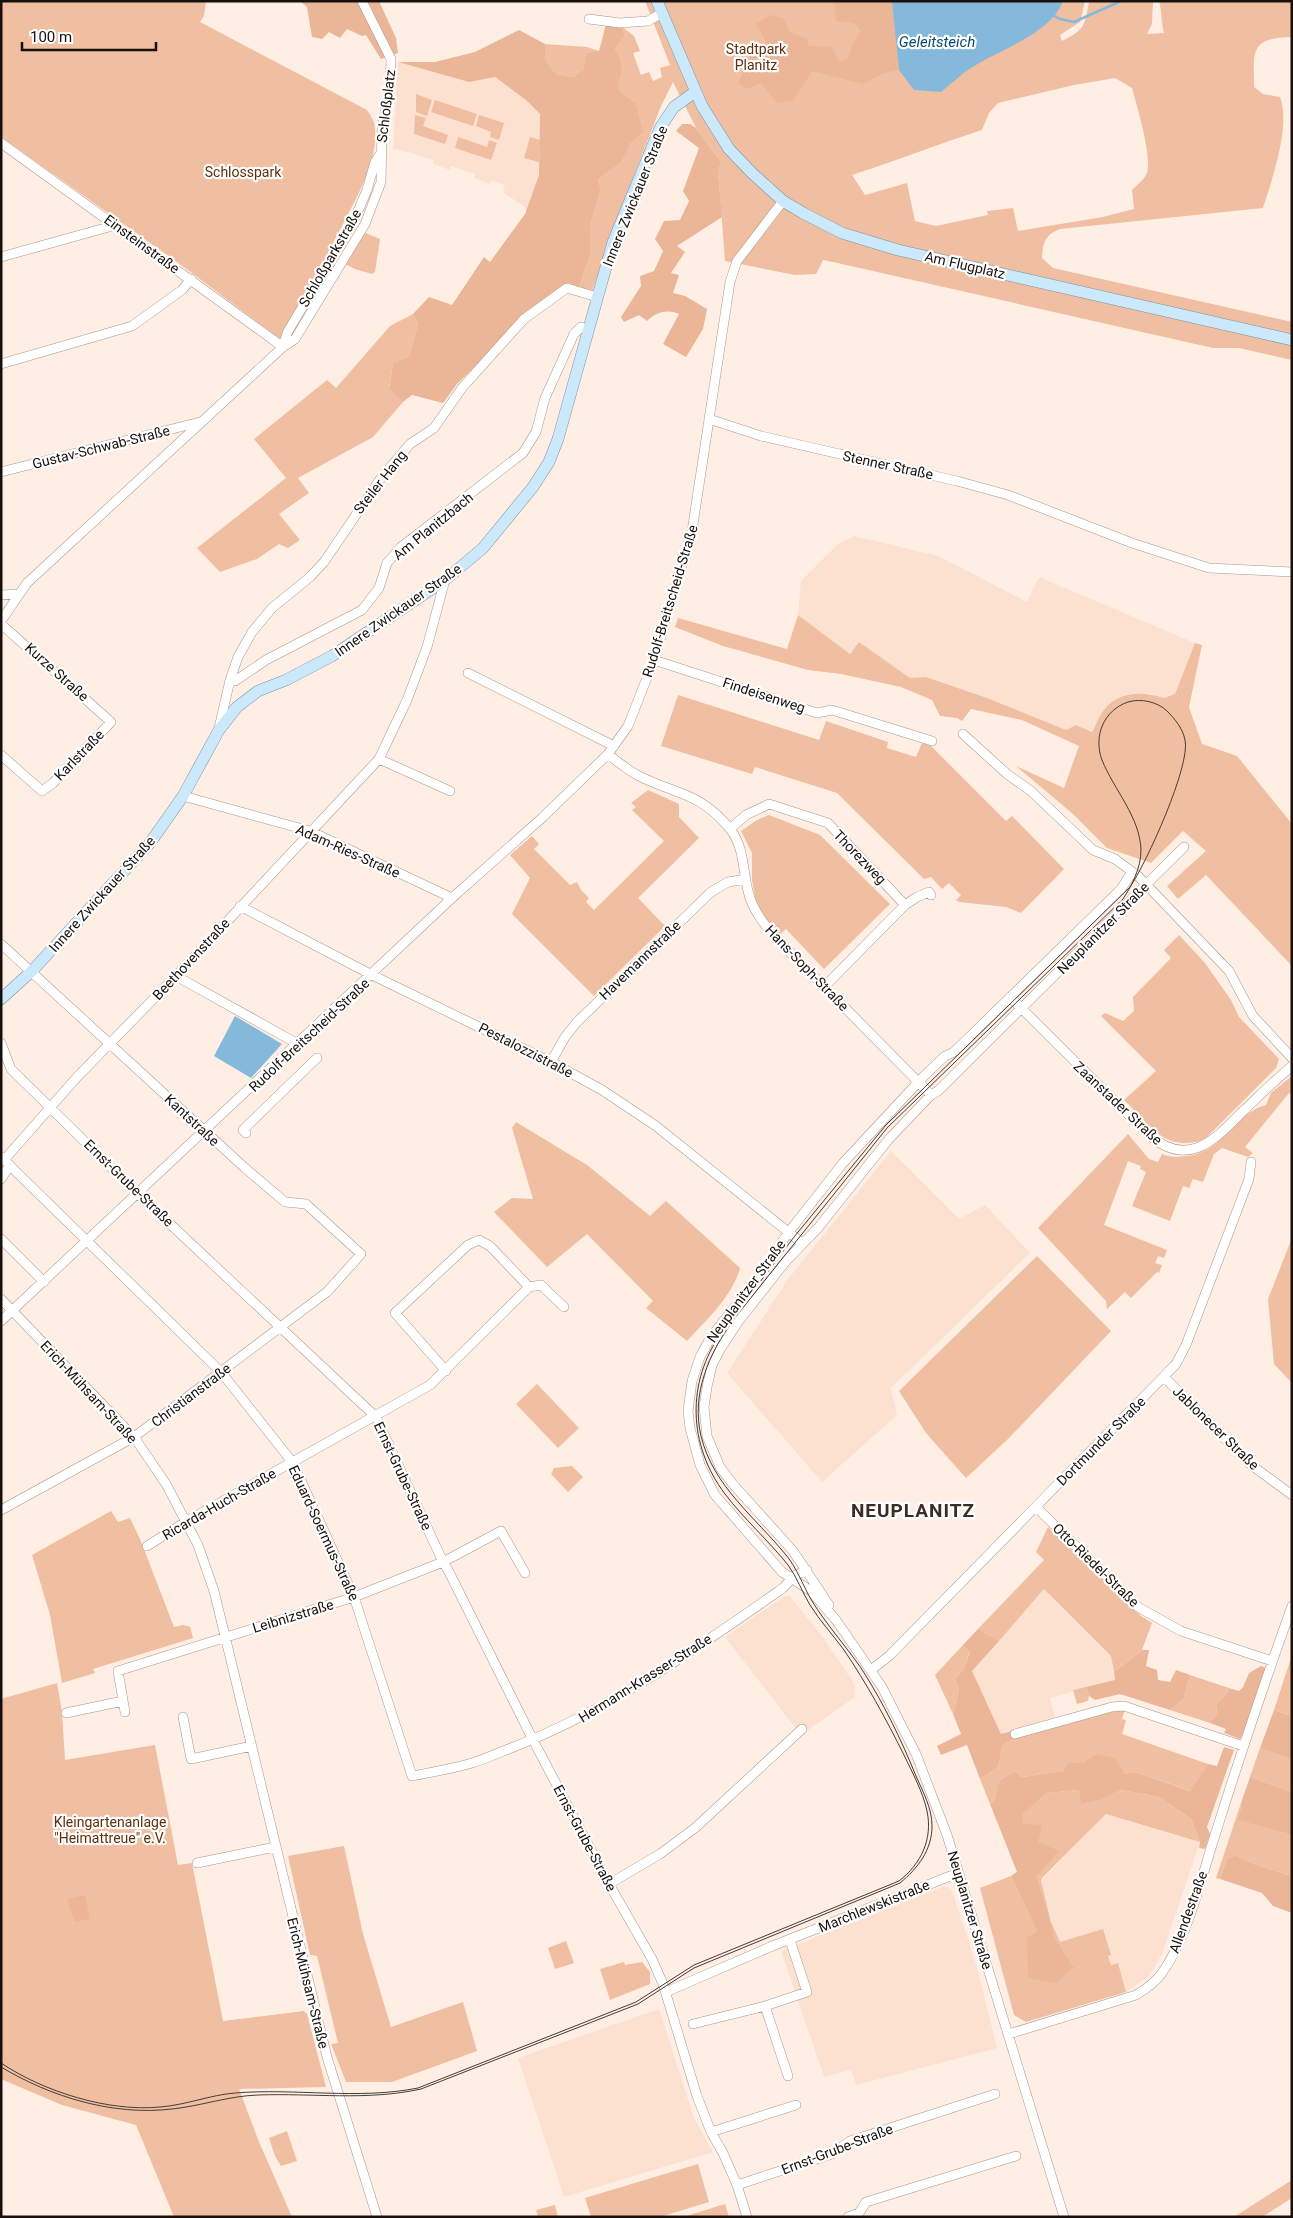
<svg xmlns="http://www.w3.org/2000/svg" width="1293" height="2218" font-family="Roboto,sans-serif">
  <rect width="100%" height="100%" fill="#ffeee4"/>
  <!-- built -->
  <path fill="#fde1d0" d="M398 62 469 82 495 77 526 100 540 114 539 175 527 209 503 192 505 185 491 180 489 184 474 178 475 174 451 166 450 170 433 164 434 160 405 151 393 149Z
    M854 536 938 556 1027 602 1039 577 1195 643 1175 694 1164 698 1147 693 1102 711 1092 732 1076 725 1066 730 987 698 927 677 910 678 859 642 850 654 798 615 801 581 837 545Z
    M891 1151 959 1219 985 1205 1030 1253 891 1388 897 1415 822 1482 727 1373 789 1278Z
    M1044 1589 1111 1656 1115 1680 1050 1698 1055 1717 1001 1734 972 1671Z
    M785 1596H790L824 1639 854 1683 855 1697 801 1735 725 1637Z
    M1106 1814 1200 1842 1162 1954 1149 1976 1126 1992 1118 1964 1111 1965 1108 1956H1110L1060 1942 1051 1922 1041 1881Z
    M942 1887H948L952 1890 977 1967 997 2048 856 2085 851 2069 824 2077 781 1951Z
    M659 2009 694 2118 713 2152 564 2197 518 2058Z"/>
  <!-- green -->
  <path fill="#f0bea0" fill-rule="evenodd" d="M1 1H206L204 16 200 22 367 110C370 115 375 122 375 128 378 163 356 198 341 228 322 266 301 302 280 339L177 262 1 137Z
    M645 1H1085L1080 22 1060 35 1062 41C1085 30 1085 25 1089 1H1153L1152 24 1147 34 1164 33C1161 22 1162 12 1159 1H1292V37C1249 38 1254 52 1254 87L1263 94 1280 97C1291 126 1272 179 1263 208L1060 229C1045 235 1043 242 1042 258L1053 268 1292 322V360L1239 348H1213L833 262 823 260 816 274 795 275 725 261 718 171 721 162 696 128 673 82 661 106 614 227 592 292 579 287 590 256V226L601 189 598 180 622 162 630 142 635 102 621 95 617 88 621 64 615 48 621 26 634 36 640 51 633 53 641 75 649 72 653 81 662 77 660 68 670 65ZM1115 78 1132 88C1137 106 1152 156 1147 173 1144 180 1137 185 1132 190L1134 209 1103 217 1018 231 1013 208 987 211 988 215 936 226 915 221 907 183 865 195 852 175C896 161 938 144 982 130L989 113 998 103 1074 85Z
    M545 44 587 47 599 51 584 69 573 77 556 74 545 59Z
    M416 94 432 100 427 116 416 112Z
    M435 100 477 114 473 126 431 112Z
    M415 115 426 118 423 126 448 135 445 144 414 134Z
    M479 115 504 123 499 140 490 137 491 132 476 126Z
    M458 137 487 147 489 140 497 143 491 160 455 148Z
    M530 137 540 140 539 162 524 158Z
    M363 232 380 239 375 272 372 274 355 269 345 264Z
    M413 314 418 324 409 356 393 363 389 388 403 402 373 437 298 478 309 493 279 514 300 540 288 548 279 544 257 559 220 572 197 548 286 478 254 439 327 380 336 388 390 326Z
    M798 615 850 654 859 642 910 678 926 677 987 698 1066 730 1076 725 1092 732C1096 726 1098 717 1103 711 1118 691 1142 691 1164 698L1175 694 1195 643 1202 645 1189 707 1202 744 1237 756 1292 824V966L1206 875 1178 899 1167 886 1206 851 1183 831 1151 863 1107 848 1073 814 1016 766 1064 788 1079 746 1022 720 971 709 962 721 957 718 940 716 932 700 901 687 841 674 808 670 723 646 675 627 678 618 787 649Z
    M678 695 819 740 826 721 888 742 887 748 916 757 922 743 931 746 1006 821 1012 816 1064 869 1021 913 1006 907 959 902 956 900 961 895 949 883 942 889 931 877 924 879 837 793 755 767 752 774 661 746Z
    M648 790 679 804V817L699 838 638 898 665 926 594 996 512 914 530 878 510 855 532 836 539 844 534 849 570 885 577 882 581 890 589 898 586 902 594 910 664 841 632 810 636 807 631 803Z
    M769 815 820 835 890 904 824 969 786 929 779 935 761 912 755 897 752 880V853L741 831 757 820Z
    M1179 935 1205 963 1231 1000 1239 1017 1279 1059 1276 1068 1204 1140C1163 1152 1151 1126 1124 1100L1156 1071 1101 1016 1105 1013 1123 1021 1134 1011 1133 997 1171 958 1164 950Z
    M1292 1076V1095L1289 1093 1245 1147 1253 1153 1248 1157 1222 1148 1214 1154 1203 1182 1193 1179 1189 1188 1183 1186 1170 1221 1132 1206 1146 1172 1140 1169 1141 1166 1128 1161 1104 1225 1167 1250 1164 1258 1158 1256 1155 1263 1162 1265 1159 1273 1157 1272 1131 1298 1125 1292 1107 1309 1106 1301 1038 1228 1128 1134 1149 1159 1158 1162 1162 1154C1172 1158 1178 1157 1189 1156 1224 1150 1236 1112 1266 1105L1271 1093Z
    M516 1122 587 1165 650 1216 666 1201 740 1268C732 1297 707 1319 687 1341L646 1308 653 1301 587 1234 547 1267 494 1212 512 1198 533 1199 512 1128Z
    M1292 1238V1383L1274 1364 1268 1299Z
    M1037 1256 1111 1331 1009 1438 966 1478 926 1433 899 1391Z
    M537 1384 579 1428 558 1448 516 1404Z
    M572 1466 583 1477 568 1492 551 1474 554 1468Z
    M111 1511 118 1522 130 1518 140 1539 174 1627 183 1625 190 1627 193 1638 93 1669 95 1673 62 1683 50 1615 32 1555Z
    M1048 1527 1141 1616 1152 1623 1142 1650 1114 1672 1111 1656 1044 1589 999 1641 978 1629 1044 1560 1036 1552Z
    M963 1645 970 1651 964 1668 955 1679 959 1689 953 1714 935 1675Z
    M1292 1655V1716L1274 1710Z
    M1190 1675 1229 1688 1225 1696 1216 1704 1217 1714 1210 1723 1170 1710 1184 1698Z
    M57 1683 62 1712 65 1760 155 1745 178 1865 192 1863 223 2021 304 2011 307 2014 326 2087 239 2089 259 2142 292 2217H174L136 2125 62 2105 1 2079V1699Z
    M1086 1687 1089 1696 1088 1701 1077 1704 1073 1690Z
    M1114 1709H1125L1122 1719 1126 1720 1122 1734 1208 1764 1191 1791 1136 1772 1125 1774 1095 1754 1082 1763H1067L1063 1771 1022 1777 1016 1771 999 1780 994 1801 990 1804 980 1779 998 1767 1003 1745 1017 1737Z
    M1260 1748 1292 1760V1792L1250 1777Z
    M1078 1790 1081 1803 1101 1800 1121 1790 1159 1797 1191 1819 1200 1842 1106 1814 1042 1878 1041 1881 1051 1922 1060 1942 1103 1929 1111 1955 1108 1956 1111 1965 1118 1963 1126 1992 1026 2022 1014 2015 980 1888 1011 1876 1037 1932 1074 1967 1055 1938 1050 1922 1037 1876 1038 1842 1023 1824 1021 1814 1047 1793Z
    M1240 1806 1242 1807 1239 1820 1292 1835V1876L1254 1864 1235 1855 1227 1859 1220 1879 1216 1878Z
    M344 1846 363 1934 391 2027 463 2002 477 2051 392 2082H346L331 2044 338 2043 317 1956 310 1955 288 1856Z
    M566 1941 574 1963 555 1969 548 1948Z
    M624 1962 625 1965 642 1962 650 1972V1984L610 2000 600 1969Z
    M287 2131 297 2161 281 2166 275 2156 269 2138Z
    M698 2164 709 2202 660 2217H591L585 2198Z
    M1292 2180V2198L1262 2217H1234Z
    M725 2204 729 2217H683Z
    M555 2205 558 2217H538L536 2210Z"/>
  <!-- forest -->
  <path fill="#ebb697" d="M300 1H379L396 38 398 53 381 59 366 35 362 36 347 29 340 38 329 32 322 39 312 37 307 7Z
    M834 1H892L899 70 884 73 863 84 812 71 793 101 777 103 761 83 746 89 738 83 748 60 745 56 766 42 756 24 770 15 783 18 790 32 806 38 809 46 831 47 840 62 848 58 853 43 861 31 854 23 836 21Z
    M606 24 621 26 624 36 615 48C617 53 620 58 621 63 624 86 605 86 635 102L643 132 630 143 622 162 598 180 601 189 590 226V256L579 287 568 283 525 318 457 384 443 403 412 395 403 402 389 389 393 363 409 356 418 324 413 314 429 297 452 305 484 257 490 262 525 214 539 175 540 114 526 100 495 77 469 82 398 62H435L475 52 519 30 545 44V59L556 74 573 77 584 69 586 54 599 51Z
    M682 124H690L696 128 721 162 718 171 722 217 677 246 685 252 671 273 679 275 673 293 685 296 707 309 703 329 686 357 663 344 679 314C667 309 656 312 647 321L639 315 624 322 621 317 641 286 640 276 654 271 663 251 655 239 664 221 680 220 689 201 683 191 699 148 676 131Z
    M978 1629 999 1641 972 1671 1001 1734 1012 1731 1017 1737 1003 1745 998 1767 980 1779 967 1745 941 1755 937 1746 961 1734 953 1714 959 1689 955 1679 964 1668 970 1652 963 1645Z
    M1142 1650H1149L1146 1666 1157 1670 1158 1680 1170 1682 1176 1670 1190 1675 1184 1698 1170 1710 1120 1694 1095 1700 1089 1696 1086 1687 1115 1680 1114 1672Z
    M1261 1666 1266 1668 1246 1731 1240 1739 1224 1733 1226 1729 1210 1723 1217 1714 1216 1704 1225 1696 1229 1688 1239 1691 1243 1687 1249 1673Z
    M1274 1710 1292 1716V1760L1260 1748Z
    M1224 1747 1234 1750 1207 1827 1210 1834 1205 1849 1199 1848 1200 1842 1191 1819 1159 1797 1121 1790 1101 1800 1081 1804 1078 1790 1047 1793 1022 1814 1023 1824 1042 1825 1038 1842 1059 1851 1037 1876 1055 1938 1074 1967 1056 1983 1028 1978 1027 1938 1037 1932 1011 1876 1017 1872 990 1804 994 1801 999 1780 1016 1771 1022 1777 1063 1771 1067 1763H1082L1095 1754 1115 1758 1125 1774 1136 1772 1190 1791 1208 1764 1217 1766Z
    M1250 1777 1292 1792V1835L1238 1820 1242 1807 1240 1806Z
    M1235 1855 1254 1864 1292 1876V1913L1273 1906 1262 1893 1220 1879 1227 1859Z
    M85 1895 90 1919 75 1922 67 1899Z"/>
  <!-- water -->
  <path fill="#84b9dc" d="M892 1H1063C1051 34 998 50 971 68 960 75 951 84 941 92L914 90 899 70Z
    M235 1016 282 1044 251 1078 214 1056Z"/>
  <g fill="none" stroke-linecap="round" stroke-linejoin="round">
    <!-- stream -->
    <path stroke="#84b9dc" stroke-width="2.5" d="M1051 14 1060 19 1074 22 1121 1"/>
    <defs>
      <path id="minor" d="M589 19 620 23 648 21 662 13
        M1 143 283 347
        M1 257 116 225
        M283 347 287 333 355 218 367 190 375 162 381 153
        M1 364 132 326 182 290 191 279
        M709 419 761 436 957 481 1008 495 1132 543 1209 568 1292 572
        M1 472 200 422
        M1 595 18 594
        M1 621 27 583 283 347 295 339 365 224 381 182 382 127 390 89 391 59 362 1
        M1 624 111 722 53 783 42 791 1 755
        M654 660 817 713 832 710 932 741
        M468 673 614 746
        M230 680 235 681 266 660 362 610 379 588 387 563 401 547 523 453 536 432 545 398 574 334 581 327 588 329
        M219 728 230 680 238 657 252 632 272 608 310 577 324 562 381 478 410 444 434 428 462 388 524 319 567 288 597 297
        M963 734 1007 774 1031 791 1093 850 1115 859 1138 876 1229 971 1253 1016 1292 1058
        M608 754C618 762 627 770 639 776 677 795 700 792 730 829 746 849 742 875 750 898 756 916 770 931 783 945L931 1095
        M379 759 450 791
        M183 796 310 831 452 898
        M730 829 746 815 769 804 828 823 905 905
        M240 906 372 975 551 1062 602 1090 656 1126 802 1243
        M1 944 245 1168 285 1202 306 1204 361 1254 327 1292 134 1437 1 1510
        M176 976 298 1044
        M824 987 905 905 917 897 929 892 931 895
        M1010 997 1148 1134C1186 1168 1212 1143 1241 1113 1258 1097 1274 1081 1292 1066
        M1 1043 11 1069 137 1193 376 1417 443 1562 448 1570 533 1740 609 1884 652 1959 663 1984 697 2096 711 2132 723 2153 737 2185 747 2217
        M551 1062 565 1037 577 1022 711 892 728 882 746 879
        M246 1133 243 1130 251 1122 317 1058
        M1 1157 221 1372 293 1463 354 1597 412 1776C432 1772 452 1769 472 1763 485 1759 498 1753 511 1748 610 1710 696 1649 783 1588L794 1576 807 1570
        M4 1160 78 1076 176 976 379 759 407 700 427 647 445 580
        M1 1179 10 1165
        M1 1239 44 1282
        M1 1299 134 1437 166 1484 198 1545 214 1591 225 1636 327 2057 377 2217
        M1 1321 452 898 543 817 608 754 628 726 654 660 692 531 730 282 737 261 783 201
        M446 1371 395 1313 468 1245 479 1240 490 1246 529 1287
        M1164 1377 1250 1464 1292 1495
        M1036 1507 1138 1607 1181 1631 1272 1661
        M147 1546 187 1521 430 1385 529 1287 541 1285 564 1307
        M829 1605 793 1551 732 1483 720 1467 707 1436 704 1407 707 1387 712 1365 721 1348 738 1322 786 1261 818 1228 889 1139 931 1095 938 1091 1184 847
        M871 1670 889 1656 1176 1364 1186 1345 1249 1179 1251 1162
        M125 1712 118 1671 354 1597 443 1562 501 1531 525 1573
        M66 1713 123 1701
        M183 1717 191 1759 252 1746
        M1015 1734 1112 1707 1124 1706 1243 1746
        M197 1863 275 1847
        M609 1884 660 1854 695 1828 802 1729
        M666 1992 770 1947 958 1873
        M765 2006 788 2076
        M693 2024 765 2006 807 1992 790 1940
        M1009 2034 1136 1995C1146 1989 1155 1983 1162 1973 1188 1937 1202 1875 1216 1832 1240 1756 1265 1681 1292 1606
        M711 2132 796 2105
        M737 2185 832 2154 850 2141 995 2094
        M848 2217 859 2213 866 2202 1016 2156
        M1064 2217 947 1835 916 1754 882 1687 836 1620 811 1591 782 1572 715 1495 700 1465 690 1428 688 1411 692 1381 700 1357 711 1337 764 1269 788 1233 843 1163 923 1077 945 1056 954 1052 1121 889 1132 872"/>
      <path id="major" d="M657 1 702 106 729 149 753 174 783 201 803 213 842 233 898 250 1292 340
        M1 999 32 971 150 843 183 796 219 730 237 707 258 691 286 680 332 656 445 580 483 548 533 487 549 462 558 439 613 242 660 128 674 107 695 92"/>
    </defs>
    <!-- minor casing -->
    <use href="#minor" stroke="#aa978c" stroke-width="10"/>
    <!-- major casing -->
    <use href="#major" stroke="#7793a7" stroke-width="12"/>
    <!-- minor -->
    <use href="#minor" stroke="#fff" stroke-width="9"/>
    <!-- major -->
    <use href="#major" stroke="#cce9fc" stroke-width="11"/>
    <!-- tram -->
    <path stroke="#463d38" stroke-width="1" d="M1 2063C44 2092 109 2112 160 2107 186 2105 210 2095 235 2093 296 2088 358 2100 418 2088L636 2002 694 1965 899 1881C921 1864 933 1839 927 1811 923 1792 912 1772 904 1755 886 1719 867 1684 844 1650 833 1635 820 1621 810 1605 802 1592 797 1577 788 1565 768 1540 744 1519 725 1494 688 1445 686 1382 722 1332L794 1237 886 1125 1130 887C1146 864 1191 765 1185 740 1183 729 1175 719 1167 711 1158 702 1141 698 1128 702 1104 710 1093 736 1102 760 1114 790 1140 817 1141 850 1141 868 1132 885 1123 899L887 1128 733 1320C709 1354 691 1394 701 1436 713 1486 755 1517 786 1555 797 1568 803 1586 812 1601 826 1624 845 1645 861 1668 883 1702 901 1739 916 1776 923 1792 932 1808 932 1826 932 1850 918 1868 900 1883L694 1968 638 2004 421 2089C367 2101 312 2093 258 2095 228 2096 201 2106 172 2109 113 2116 51 2097 1 2067"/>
  </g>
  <g text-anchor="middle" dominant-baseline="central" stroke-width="4.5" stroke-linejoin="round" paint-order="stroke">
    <!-- park labels -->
    <g font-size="14" fill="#60300c" stroke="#fff">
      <text x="756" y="49">Stadtpark<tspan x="756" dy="16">Planitz</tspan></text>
      <text x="243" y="172">Schlosspark</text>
      <text x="110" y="1822">Kleingartenanlage<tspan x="110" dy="16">"Heimattreue" e.V.</tspan></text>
    </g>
    <!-- street labels -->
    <g font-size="14" fill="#17100c" stroke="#fff">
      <text transform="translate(386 106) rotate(-83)">Schloßplatz</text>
      <text transform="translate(635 196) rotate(-68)">Innere Zwickauer Straße</text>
      <text transform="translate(142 244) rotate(36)">Einsteinstraße</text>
      <text transform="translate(330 258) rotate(-60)">Schloßparkstraße</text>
      <text transform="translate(965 265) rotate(13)">Am Flugplatz</text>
      <text transform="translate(101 447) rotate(-14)">Gustav-Schwab-Straße</text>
      <text transform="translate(888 465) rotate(12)">Stenner Straße</text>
      <text transform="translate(380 482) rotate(-52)">Steiler Hang</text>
      <text transform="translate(433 526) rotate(-39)">Am Planitzbach</text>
      <text transform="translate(670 601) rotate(-73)">Rudolf-Breitscheid-Straße</text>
      <text transform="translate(398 610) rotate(-35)">Innere Zwickauer Straße</text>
      <text transform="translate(57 672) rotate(42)">Kurze Straße</text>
      <text transform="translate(764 695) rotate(18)">Findeisenweg</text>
      <text transform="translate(79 755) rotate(-46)">Karlstraße</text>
      <text transform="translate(348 851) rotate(24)">Adam-Ries-Straße</text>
      <text transform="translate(860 857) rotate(46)">Thorezweg</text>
      <text transform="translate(102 894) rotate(-48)">Innere Zwickauer Straße</text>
      <text transform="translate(1103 928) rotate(-45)">Neuplanitzer Straße</text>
      <text transform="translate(191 959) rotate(-47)">Beethovenstraße</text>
      <text transform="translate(640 960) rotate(-44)">Havemannstraße</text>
      <text transform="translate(807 968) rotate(46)">Hans-Soph-Straße</text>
      <text transform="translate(309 1035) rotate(-43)">Rudolf-Breitscheid-Straße</text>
      <text transform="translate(526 1050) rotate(27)">Pestalozzistraße</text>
      <text transform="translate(1118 1103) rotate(43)">Zaanstader Straße</text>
      <text transform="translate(192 1120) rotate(43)">Kantstraße</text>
      <text transform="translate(129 1183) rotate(44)">Ernst-Grube-Straße</text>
      <text transform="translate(746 1291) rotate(-54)">Neuplanitzer Straße</text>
      <text transform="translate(89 1392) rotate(47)">Erich-Mühsam-Straße</text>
      <text transform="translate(191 1395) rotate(-37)">Christianstraße</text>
      <text transform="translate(1216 1428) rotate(44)">Jablonecer Straße</text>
      <text transform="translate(1101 1441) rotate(-45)">Dortmunder Straße</text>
      <text transform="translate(403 1476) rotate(65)">Ernst-Grube-Straße</text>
      <text transform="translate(219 1504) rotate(-30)">Ricarda-Huch-Straße</text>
      <text transform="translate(324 1533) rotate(65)">Eduard-Soermus-Straße</text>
      <text transform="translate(1096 1565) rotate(44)">Otto-Riedel-Straße</text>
      <text transform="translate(293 1616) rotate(-17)">Leibnizstraße</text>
      <text transform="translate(645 1678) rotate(-32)">Hermann-Krasser-Straße</text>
      <text transform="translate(585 1838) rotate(62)">Ernst-Grube-Straße</text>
      <text transform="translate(874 1906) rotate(-22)">Marchlewskistraße</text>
      <text transform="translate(970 1910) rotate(73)">Neuplanitzer Straße</text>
      <text transform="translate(1188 1912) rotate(-70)">Allendestraße</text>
      <text transform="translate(308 1983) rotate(76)">Erich-Mühsam-Straße</text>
      <text transform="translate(837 2149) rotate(-21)">Ernst-Grube-Straße</text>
    </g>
    <!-- water labels -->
    <g font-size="15" font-style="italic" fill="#074c6e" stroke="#fff">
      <text x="937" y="42">Geleitsteich</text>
    </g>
    <!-- district labels -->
    <g font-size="19" font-weight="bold" letter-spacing="1" fill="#3c2c23" stroke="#fff">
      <text x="913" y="1510">NEUPLANITZ</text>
    </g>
  </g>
  <!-- border -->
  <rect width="1293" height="2218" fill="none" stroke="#17100c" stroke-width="5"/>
  <!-- scale -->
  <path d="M22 42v8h134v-8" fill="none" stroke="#17100c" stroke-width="2.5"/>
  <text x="30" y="42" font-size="15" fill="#17100c" stroke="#ffffff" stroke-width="4" paint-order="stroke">100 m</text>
</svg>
